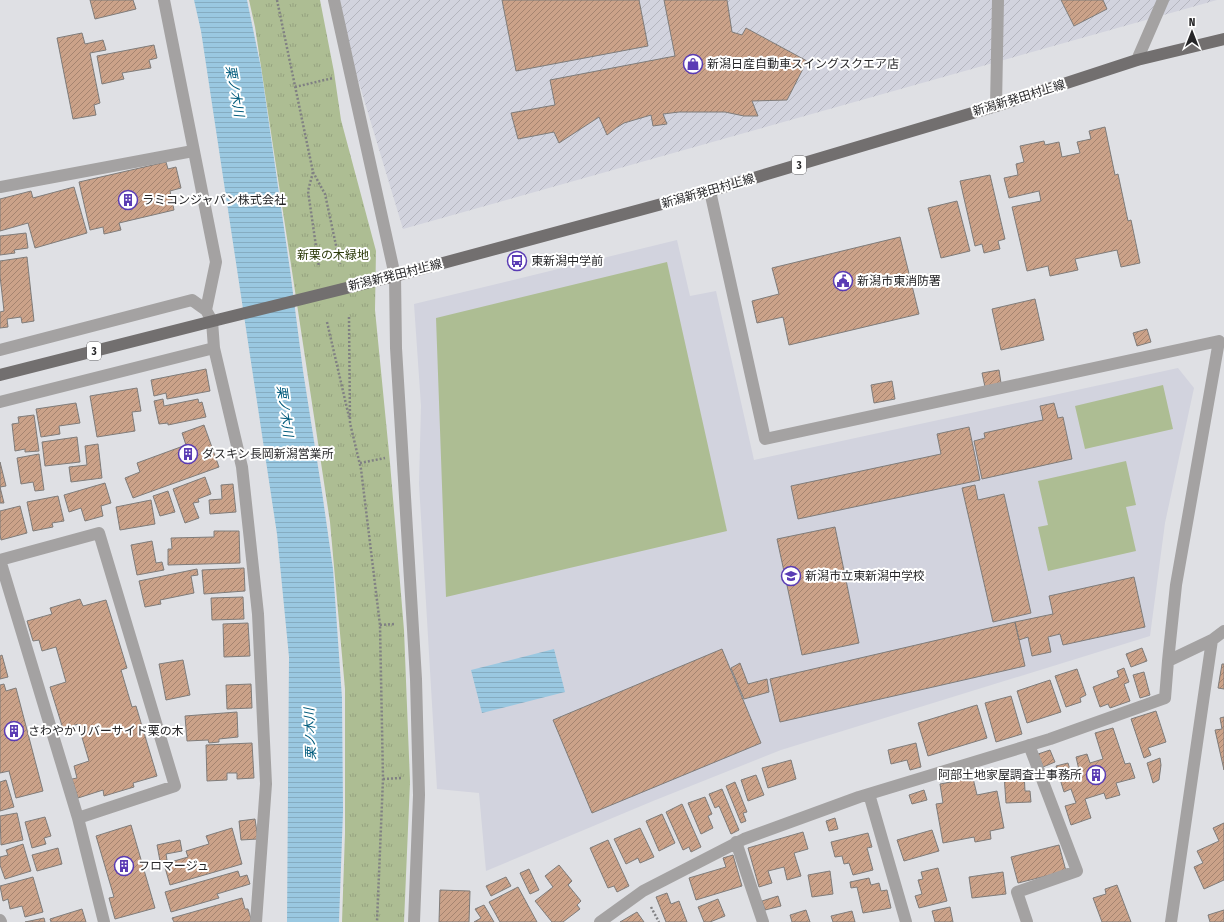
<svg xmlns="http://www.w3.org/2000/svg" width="1224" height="922" font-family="'Fira Sans Condensed','Noto Sans JP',sans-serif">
  <defs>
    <pattern id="industrial-furrows" width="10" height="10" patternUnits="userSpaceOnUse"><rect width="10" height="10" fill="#d2d3de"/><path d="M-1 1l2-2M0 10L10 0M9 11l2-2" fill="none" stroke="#b4b5be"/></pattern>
    <pattern id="park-tufts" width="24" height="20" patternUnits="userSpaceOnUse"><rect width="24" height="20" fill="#adbd93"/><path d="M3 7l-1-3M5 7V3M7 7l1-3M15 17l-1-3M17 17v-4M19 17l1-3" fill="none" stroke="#95a27f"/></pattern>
    <pattern id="water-rules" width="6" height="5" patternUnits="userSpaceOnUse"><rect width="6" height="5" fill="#9ac8e1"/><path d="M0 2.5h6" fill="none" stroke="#85acc1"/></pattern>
    <pattern id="building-hatch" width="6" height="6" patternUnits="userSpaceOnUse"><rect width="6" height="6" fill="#cba289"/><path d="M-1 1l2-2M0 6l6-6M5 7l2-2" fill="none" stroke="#a58470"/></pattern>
  </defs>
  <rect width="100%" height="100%" fill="#dfe0e4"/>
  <!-- industrial -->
  <path fill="url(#industrial-furrows)" d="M334 0H1217L403 229Z"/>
  <!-- built -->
  <path fill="#d2d3de" d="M677 240 690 296 716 291 754 460 1178 368 1194 388 1165 523 1150 636 781 750 653 801 486 871 479 793 437 789 419 484 421 406 414 304Z"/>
  <!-- green -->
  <path fill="#adbd93" d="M667 262 727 531 446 597 436 318Z
    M1163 385 1173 429 1085 449 1075 406Z
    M1126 461 1136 505 1126 507 1136 551 1048 571 1038 527 1048 525 1038 481Z"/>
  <!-- park -->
  <path fill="url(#park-tufts)" d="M249 0H320L334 72 341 120 376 251 375 310 390 463 404 630 410 782 404 922H342L345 833V689L330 522 255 27Z"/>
  <!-- water -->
  <path fill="url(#water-rules)" d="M194 0H247L261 68 290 270 303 371 322 492 333 569 342 698 343 811 339 922H287L289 657 277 534 201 31Z
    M554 649 565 692 482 713 471 670Z"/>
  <!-- building -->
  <path fill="url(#building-hatch)" stroke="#7f7c7a" d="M90 0H133L136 9 95 19Z
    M502 0H639L648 46 516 71Z
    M664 0H727L732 32 742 35 746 28 807 61 787 100 752 101 758 116H744L725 112H679L663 114 667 124 653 126 651 115 624 123 616 128 607 135 599 117 559 143 554 132 518 139 511 113 555 105 550 80 675 56Z
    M1061 0H1103L1107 9 1074 26Z
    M82 33 85 44 103 40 106 50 90 53 100 103 94 105 96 115 73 119 57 38Z
    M154 45 157 58 149 60 151 68 122 73 124 79 102 84 97 56Z
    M1105 127 1115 175 1118 174 1128 221 1131 220 1140 263 1121 267 1117 250 1075 259 1078 270 1050 276 1048 266 1027 271 1012 207 1041 201 1039 191 1009 198 1004 178 1018 175 1016 164 1024 162 1020 146 1044 141 1045 145 1059 142 1062 157 1080 153 1077 142 1091 139 1089 131Z
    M166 162 168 169 176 167 181 188 170 191 174 210 119 223 121 230 104 234 103 227 90 230 79 182Z
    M990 175 1005 239 998 241 1000 249 984 253 982 244 975 246 960 181Z
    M74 187 87 233 35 248 28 223 0 231V199L31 191 33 198Z
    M957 201 970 251 941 258 928 208Z
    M26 233 28 248 14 250 15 253 0 255V236Z
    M900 237 919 314 789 345 783 317 757 323 752 301 779 294 772 268Z
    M27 257 34 321 22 323 21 317 7 319 8 327 0 328V312L4 311 0 276V261Z
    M1035 299 1044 340 1001 350 992 309Z
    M1147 329 1151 342 1137 346 1133 333Z
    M206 369 210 391 167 399 166 393 154 396 151 380Z
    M999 370 1001 383 985 387 982 373Z
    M892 381 895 399 874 403 871 385Z
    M137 388 141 411 132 412 135 431 97 437 90 396Z
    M163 399 164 406 198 399 199 403 202 402 206 417 168 425V423L159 424 154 401Z
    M76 403 80 423 59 426 60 434 41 437 36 409Z
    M1054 403 1058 418 1063 417 1072 459 982 479 974 441 985 438 984 433 1043 420 1040 406Z
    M34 415 39 451 25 452V449L15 451 12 424 19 423 18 417Z
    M204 425 219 467 133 498 125 478 140 472 137 463 186 445 182 433Z
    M969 427 980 480 798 519 791 486 941 454 937 434Z
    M77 437 80 462 45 466 42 442Z
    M98 444 102 478 71 482 69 467 87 465 85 446Z
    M39 454 44 490 35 491 33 482 21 484 17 458Z
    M0 462 6 486 0 487 4 503H0Z
    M205 477 211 494 198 499 199 502 193 503 199 518 185 523 173 489Z
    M105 483 111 503 101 506 103 516 85 521 81 508 69 512 64 495Z
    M233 484 236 512 210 514 209 500 222 499 221 485Z
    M975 485 978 500 1004 494 1031 613 993 622 962 488Z
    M168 491 175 512 160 516 153 496Z
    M58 496 64 521 52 523 53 527 33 531 27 502Z
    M151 500 155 524 120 530 116 507Z
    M20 506 27 533 1 540 0 534V511Z
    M835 527 859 643 802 655 777 539Z
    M214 531H239L240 563 168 565V549H172L171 538 214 537Z
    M152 541 156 563 162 562 164 570 137 575 131 545Z
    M244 568 245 591 204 594 202 570Z
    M197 569 198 575 191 576 194 593 160 600 161 604 145 607 139 581Z
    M1134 577 1145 627 1063 645 1060 634 1048 637 1051 652 1032 656 1028 637 1019 640 1015 622 1053 614 1049 596Z
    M243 597 244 619 212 620 211 598Z
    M80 599 83 606 106 600 127 668 121 670 132 707 136 706 157 776 133 783 134 787 104 796 103 790 78 798 72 779 77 778 74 766 89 761 78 724 63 729 50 687 66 682 56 647 42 651 39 640 33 641 27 621 52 614 50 608Z
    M1015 622 1025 666 780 722 770 679Z
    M248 623 250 656 224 657 223 624Z
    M1142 648 1147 661 1131 667 1126 654Z
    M722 649 761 743 592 813 553 720Z
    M2 655 8 677 0 679V656Z
    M183 660 190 695 166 700 159 664Z
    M740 663 748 684 767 679 769 692 744 699 731 668Z
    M1222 664H1224V689L1218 688Z
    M1124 668 1129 682 1124 684 1130 701 1110 708 1108 704 1100 707 1093 687 1119 677 1117 671Z
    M1077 669 1086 695 1080 698 1081 702 1066 707 1055 676Z
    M1144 672 1150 695 1140 698 1133 675Z
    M1050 680 1061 712 1027 723 1017 691Z
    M4 684 6 691 16 688 43 791 16 798 9 771 0 773V685Z
    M251 684 252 708 227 709 226 685Z
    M1011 696 1022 734 996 742 985 703Z
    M977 705 987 738 928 756 918 723Z
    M1156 711 1166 742 1148 748 1151 755 1144 758 1131 719Z
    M237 712 238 737 219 739V742L209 743 208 740 187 741 185 716Z
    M1224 717V770L1215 730 1222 729 1220 718Z
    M1113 728 1125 764 1130 763 1135 778 1116 783 1120 795 1106 799 1104 793 1085 799 1091 818 1071 825 1065 806 1076 803 1071 789 1064 792 1056 766 1068 763 1071 773 1079 770 1076 757 1087 754 1090 763 1103 759 1095 733Z
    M252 743 254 778 237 779V773H227V780L207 781 206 745Z
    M916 743 921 767 910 770 907 760 891 764 888 750Z
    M1050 750 1055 762 1043 767 1038 754Z
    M1160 758 1161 765 1159 780 1153 783 1147 763Z
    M791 760 796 779 768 788 762 768Z
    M1024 773 1025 791H1030L1031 802 1006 803 1004 775Z
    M756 775 764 795 748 801 741 780Z
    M973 778 977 795 997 791 1004 828 990 831 991 839 975 842 974 837 943 843 936 804 943 803 940 784Z
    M6 780 14 807 0 811V782Z
    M735 782 747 812 743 813 746 821 741 823 726 786Z
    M722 789 739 830 731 834 719 806 715 808 709 794Z
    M924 790 927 800 912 804 909 795Z
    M705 797 712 814 708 816 713 828 701 834 688 803Z
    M682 804 701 847 691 852 689 847 683 850 666 812Z
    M17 813 23 840 1 845 0 816Z
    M662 814 675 843 659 851 646 821Z
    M45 817 51 836 44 838 46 844 32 848 25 822Z
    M835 818 838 829 829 831 826 821Z
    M255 819 258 839 241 840 239 821Z
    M1224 823V880L1204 889 1194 867 1203 863 1197 851 1219 841 1213 828Z
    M131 825 155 908 115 919 109 898 114 897 96 836Z
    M232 828 242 864 170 885 164 864 188 857 186 851 209 844 206 836Z
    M640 828 654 857 640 863 638 858 626 864 614 839Z
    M932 830 939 851 904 861 897 840Z
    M803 832 808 849 794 853 801 876 787 880 784 867 768 871 772 883 759 887 748 848Z
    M868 833 872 847 867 848 873 870 853 875 849 863 844 864 842 856 835 857 831 842Z
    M180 840 182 851 166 854 167 860 160 861 157 845Z
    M608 840 629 886 617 892 614 886 608 888 590 848Z
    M23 844 31 871 5 879 0 865V857L8 855 6 850Z
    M1059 845 1066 871 1018 883 1011 857Z
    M58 848 62 864 37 871 32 855Z
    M733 855 742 886 696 900 689 878 726 867 723 858Z
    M559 865 572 881 568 885 581 901 577 905 580 909 563 922H552L535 901 553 887 545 876Z
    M938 868 947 901 919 908 915 896 922 894 918 880 923 879 921 872Z
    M529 869 539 890 530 894 520 873Z
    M238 871 240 877 247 875 250 884 217 894 219 898 171 912 165 892Z
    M830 871 833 894 812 897 808 875Z
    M1003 872 1006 894 972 898 969 877Z
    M33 877 43 912 25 917 22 906 10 909 8 899 3 901 0 886Z
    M506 877 511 886 491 896 486 886Z
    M869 878 871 885 879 883 881 891 887 890 891 908 863 913 857 887 851 888 850 882Z
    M1117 885 1131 922H1102L1093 898 1106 894 1105 889Z
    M518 887 537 922H500L489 902Z
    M440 890 470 891 469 922H439Z
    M667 893 671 904 679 901 687 922H666L656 897Z
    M778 896 781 906 765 910 762 901Z
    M242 898 245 909H248L252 922H174L172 918Z
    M718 899 725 916 710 922H704L698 907Z
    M484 905 494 922H474L481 918 475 909Z
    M950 907 953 922H935L932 911Z
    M82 909 86 922H51L50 919Z
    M806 910 810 922H792L790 915Z
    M1224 910V922H1210L1208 915Z
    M852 911 855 922H833L831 916Z
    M637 912 644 922H620Z
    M44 918 45 922H25Z"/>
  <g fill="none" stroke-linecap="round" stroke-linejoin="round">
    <!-- path -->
    <path stroke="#808083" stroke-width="2.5" stroke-dasharray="2 2" stroke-linecap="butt" d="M277 0 313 172 308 191 319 267
      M295 87 333 78
      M313 172 325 194 340 264
      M349 317 350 423 361 469 380 625 383 779 377 922
      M327 322 349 417
      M360 463 385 458
      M380 625 395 624
      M383 779 402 778
      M651 907 659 922"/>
    <!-- lane -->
    <path stroke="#a4a2a2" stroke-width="12" d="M996 106 998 0"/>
    <!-- street -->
    <path stroke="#a4a2a2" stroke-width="12" d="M164 0 216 262 206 310 212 321 214 348 242 467 258 614 266 784 256 922
      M334 0 395 276 396 348 416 679 419 795 414 922
      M1137 60 1163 0
      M0 187 193 151
      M710 191 765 439 1219 341 1176 585 1168 661
      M0 350 192 300 206 310
      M0 402 214 348
      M869 794 906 922
      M78 818 175 786 99 533 0 560 78 818 104 922
      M736 842 763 922
      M0 920 1 922
      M600 922 643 891 744 839 859 797 1050 739 1165 698 1168 661 1212 640 1224 631
      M1027 922 1017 892 1077 871 1029 745
      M1171 922 1212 640"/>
    <!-- primary -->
    <path stroke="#726f6f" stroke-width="12" d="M0 375 221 319 395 276 710 191 996 106 1137 60 1224 39"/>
  </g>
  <!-- icons -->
  <defs>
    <symbol id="shop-ring" viewBox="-11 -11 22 22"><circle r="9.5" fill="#fff" stroke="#5a3cb4" stroke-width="1.5"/><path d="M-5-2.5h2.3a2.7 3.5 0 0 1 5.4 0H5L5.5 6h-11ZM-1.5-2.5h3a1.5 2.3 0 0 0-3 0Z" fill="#5a3cb4"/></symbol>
    <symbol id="building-ring" viewBox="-11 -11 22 22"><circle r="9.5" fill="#fff" stroke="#5a3cb4" stroke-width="1.5"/><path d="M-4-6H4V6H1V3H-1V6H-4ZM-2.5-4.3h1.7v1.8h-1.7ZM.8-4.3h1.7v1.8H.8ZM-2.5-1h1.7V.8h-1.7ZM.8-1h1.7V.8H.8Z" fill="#5a3cb4"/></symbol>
    <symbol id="bus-ring" viewBox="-11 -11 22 22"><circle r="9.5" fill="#fff" stroke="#5a3cb4" stroke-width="1.5"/><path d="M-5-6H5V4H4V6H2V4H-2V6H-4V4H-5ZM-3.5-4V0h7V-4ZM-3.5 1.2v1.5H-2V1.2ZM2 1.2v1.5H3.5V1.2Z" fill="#5a3cb4"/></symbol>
    <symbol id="civic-ring" viewBox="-11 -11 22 22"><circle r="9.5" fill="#fff" stroke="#5a3cb4" stroke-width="1.5"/><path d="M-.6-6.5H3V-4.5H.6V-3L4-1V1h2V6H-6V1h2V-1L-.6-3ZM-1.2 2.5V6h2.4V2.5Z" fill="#5a3cb4"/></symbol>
    <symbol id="school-ring" viewBox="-11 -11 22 22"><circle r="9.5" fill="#fff" stroke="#5a3cb4" stroke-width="1.5"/><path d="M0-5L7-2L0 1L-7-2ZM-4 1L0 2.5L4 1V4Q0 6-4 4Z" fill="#5a3cb4"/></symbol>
  </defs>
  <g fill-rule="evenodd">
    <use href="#shop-ring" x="682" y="53" width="22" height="22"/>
    <use href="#building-ring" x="117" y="189" width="22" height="22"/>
    <use href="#bus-ring" x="506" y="250" width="22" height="22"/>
    <use href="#civic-ring" x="832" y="270" width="22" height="22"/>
    <use href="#building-ring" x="177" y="443" width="22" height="22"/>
    <use href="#school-ring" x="780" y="565" width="22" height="22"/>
    <use href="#building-ring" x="3" y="720" width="22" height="22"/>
    <use href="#building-ring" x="1085" y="764" width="22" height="22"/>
    <use href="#building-ring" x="113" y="855" width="22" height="22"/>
  </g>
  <g text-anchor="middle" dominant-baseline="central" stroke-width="4" stroke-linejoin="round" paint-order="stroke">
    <!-- shield labels -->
    <g fill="#fff" stroke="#676768" stroke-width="1">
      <rect x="792" y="156" width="14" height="18" rx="3"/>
      <rect x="87" y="342" width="14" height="18" rx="3"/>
    </g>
    <g font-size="11" font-weight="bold" fill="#262628">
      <text x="799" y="165">3</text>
      <text x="94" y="351">3</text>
    </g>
    <!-- poi labels -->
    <g font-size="12" fill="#262628" stroke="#fff" text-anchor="start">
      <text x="707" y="64">新潟日産自動車スイングスクエア店</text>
      <text x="142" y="200">ラミコンジャパン株式会社</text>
      <text x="531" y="261">東新潟中学前</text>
      <text x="857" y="281">新潟市東消防署</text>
      <text x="202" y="454">ダスキン長岡新潟営業所</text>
      <text x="805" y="576">新潟市立東新潟中学校</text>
      <text x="28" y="731">さわやかリバーサイド栗の木</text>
      <text x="1082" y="775" text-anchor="end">阿部土地家屋調査士事務所</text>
      <text x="138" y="866">フロマージュ</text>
    </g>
    <!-- street labels -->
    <g font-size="12" fill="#262628" stroke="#fff">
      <text transform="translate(1019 98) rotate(-17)">新潟新発田村上線</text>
      <text transform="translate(708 191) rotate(-16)">新潟新発田村上線</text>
      <text transform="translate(395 275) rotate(-14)">新潟新発田村上線</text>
    </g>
    <!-- park labels -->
    <g font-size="12" fill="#2b3908" stroke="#fff">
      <text x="333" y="255">新栗の木緑地</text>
    </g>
    <!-- water labels -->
    <g font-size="13" font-style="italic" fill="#005b7c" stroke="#fff">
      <text transform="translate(235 91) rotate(80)">栗ノ木川</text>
      <text transform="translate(285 411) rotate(82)">栗ノ木川</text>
      <text transform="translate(310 734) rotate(-92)">栗ノ木川</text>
    </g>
  </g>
  <!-- north arrow -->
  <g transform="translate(1192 32)" stroke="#ffffff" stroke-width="3" paint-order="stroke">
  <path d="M0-3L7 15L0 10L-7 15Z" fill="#262628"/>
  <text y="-6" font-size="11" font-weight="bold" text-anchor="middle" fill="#262628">N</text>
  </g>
</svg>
